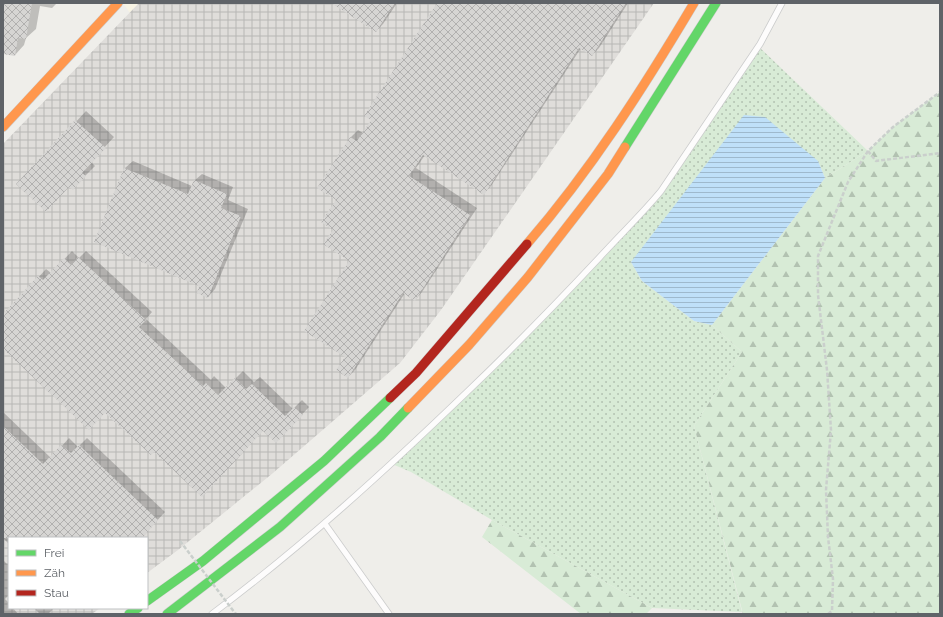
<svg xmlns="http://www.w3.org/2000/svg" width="943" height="617" font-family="Raleway,sans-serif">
  <defs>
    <pattern id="industrial-grid" width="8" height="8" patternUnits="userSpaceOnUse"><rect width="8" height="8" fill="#dfddda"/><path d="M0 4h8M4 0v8" fill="none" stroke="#b8b7b5"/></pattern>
    <pattern id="grass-dots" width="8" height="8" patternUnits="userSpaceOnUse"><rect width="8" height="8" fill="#d8ebd6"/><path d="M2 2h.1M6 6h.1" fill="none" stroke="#b2c2b1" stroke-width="1.8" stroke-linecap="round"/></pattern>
    <pattern id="forest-firs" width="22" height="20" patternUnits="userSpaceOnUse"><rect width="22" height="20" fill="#d8ebd6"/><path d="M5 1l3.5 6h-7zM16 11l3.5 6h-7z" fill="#b2c2b1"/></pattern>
    <pattern id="water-rules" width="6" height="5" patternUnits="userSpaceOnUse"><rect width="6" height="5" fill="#bfe0f9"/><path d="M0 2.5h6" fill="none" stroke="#9eb9cd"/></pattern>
    <pattern id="building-cross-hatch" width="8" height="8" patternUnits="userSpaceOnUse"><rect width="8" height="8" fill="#d6d5d3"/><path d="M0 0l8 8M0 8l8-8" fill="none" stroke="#b1b0af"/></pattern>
  </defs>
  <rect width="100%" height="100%" fill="#efeeea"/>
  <!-- commercial -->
  <path fill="#f7f3e4" d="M123 3H139L130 13Z"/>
  <!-- industrial -->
  <path fill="url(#industrial-grid)" d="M139 3H654L441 310 400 363 273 473 178 550 147 573V538H9V608H100L92 614H3V144Z"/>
  <!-- grass -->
  <path fill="url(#grass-dots)" d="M758 46 868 151 825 178 818 161 631 262 642 281 694 321 712 325 742 352 694 426 742 612 652 608 492 520 411 472 392 464 497 363 646 208Z"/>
  <!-- forest -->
  <path fill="url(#forest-firs)" d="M940 92V614H743L694 426 742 352 712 325 825 178 868 151 893 127Z
    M492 520 652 608 646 614H581L482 537Z"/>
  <!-- water -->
  <path fill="url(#water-rules)" d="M744 115 765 117 818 161 825 178 712 325 694 321 642 281 631 262Z"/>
  <!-- shadow -->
  <path fill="#0003" d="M3 3H57L52 8 40 6 36 29 26 38 24 45 15 55 3 53Z
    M333 3H397L383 24 376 31Z
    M438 3H628L599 48 592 55 581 48 491 186 484 193 425 155 416 168 477 208 422 292 415 300 405 293 355 370 348 377 346 357 350 261 334 229 337 199 319 187 351 137 358 130 363 133 372 120Z
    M86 111 114 137 91 162 95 166 82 179 70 186 18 184Z
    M133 161 192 186 194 181 202 174 233 187 228 200 248 209 215 289 208 297 201 285 95 242 125 168Z
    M72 251 79 258 86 251 152 312 146 319 211 380 214 376 226 388 243 371 254 382 260 377 293 409 302 400 309 407 276 442 263 430 154 450 106 412 3 348V316L46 269 51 273Z
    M3 412 51 458 69 438 78 447 87 438 165 512 141 538H9V544L3 538Z
    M3 560 7 564 9 563V595L5 599 9 603V608H13L18 614H3Z
    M34 608H54L48 614H40Z"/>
  <!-- building -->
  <path fill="url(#building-cross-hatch)" d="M3 3H32L26 39 18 38 15 56 3 54Z
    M331 3H395L376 32Z
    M437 3H626L592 56 579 48 484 195 423 155 409 176 470 215 415 301 403 293 348 378 336 370 345 357 304 331 349 261 323 244 333 230 321 222 336 200 317 188 350 137 357 141 371 120 364 116Z
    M75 120 106 148 82 173 86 176 73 190 69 187 46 212 16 184Z
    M124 168 188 194 194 180 227 194 221 208 241 216 208 298 197 293 199 286 94 242Z
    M78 257 146 320 139 327 203 386 206 383 218 395 235 378 246 389 252 384 285 416 294 407 303 415 276 443 263 431 202 497 154 452 151 455 105 413 89 430 3 349V314L38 276 43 280 64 258 71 265Z
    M3 426 43 464 61 445 71 453 79 445 158 520 142 538H3Z"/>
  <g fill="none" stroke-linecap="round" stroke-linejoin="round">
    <defs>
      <path id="lane" d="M325 524 389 614
        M212 614C303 546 386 470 467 392 513 348 557 303 600 257 620 235 642 214 661 191L760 44 782 3"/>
      <path id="fast" d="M625 147 716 3
        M147 601 203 561 324 461 390 398
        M129 614 138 608
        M167 614 280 527 380 437 408 408"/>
      <path id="slow" d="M3 127 118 3
        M527 244C591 170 644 87 694 3
        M408 408 469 345 528 277 608 174 625 147"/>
      <path id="jam" d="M390 398 416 373 527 244"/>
    </defs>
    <!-- lane casing -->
    <use href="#lane" stroke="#cbcccc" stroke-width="7"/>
    <!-- fast casing -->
    <use href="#fast" stroke="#cacacb" stroke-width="10"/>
    <!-- slow casing -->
    <use href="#slow" stroke="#cacacb" stroke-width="10"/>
    <!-- jam casing -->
    <use href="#jam" stroke="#cacacb" stroke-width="10"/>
    <!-- path -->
    <path stroke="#cacfcc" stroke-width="2.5" stroke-dasharray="4 2" stroke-linecap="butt" d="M868 151 876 161 940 153
      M235 613 236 614
      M828 614 832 611 833 579 828 537 826 490 831 430 827 370 818 295V256L848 182 868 151 893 127 940 92"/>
    <!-- lane -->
    <use href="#lane" stroke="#fdfcfc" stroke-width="5.5"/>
    <!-- fast -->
    <use href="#fast" stroke="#63d668" stroke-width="9"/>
    <!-- slow -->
    <use href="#slow" stroke="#ff974d" stroke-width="9"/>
    <!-- jam -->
    <use href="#jam" stroke="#b3261e" stroke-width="9"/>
    <!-- path-bridge -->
    <path stroke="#cacfcc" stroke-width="2.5" stroke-dasharray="4 2" stroke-linecap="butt" d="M180 541 235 613"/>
  </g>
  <!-- border -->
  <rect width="943" height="617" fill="none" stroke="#5f6368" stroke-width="8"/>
  <!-- legend -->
  <rect x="8" y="537" width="140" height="72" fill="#ffffff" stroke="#bfc1c3"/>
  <rect x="16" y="550" width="20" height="6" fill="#63d668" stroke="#bfc1c3"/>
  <text x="44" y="557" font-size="12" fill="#5f6368">Frei</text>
  <rect x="16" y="570" width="20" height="6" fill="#ff974d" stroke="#bfc1c3"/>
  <text x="44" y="577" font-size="12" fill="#5f6368">Zäh</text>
  <rect x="16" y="590" width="20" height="6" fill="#b3261e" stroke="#bfc1c3"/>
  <text x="44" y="597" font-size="12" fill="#5f6368">Stau</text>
</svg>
